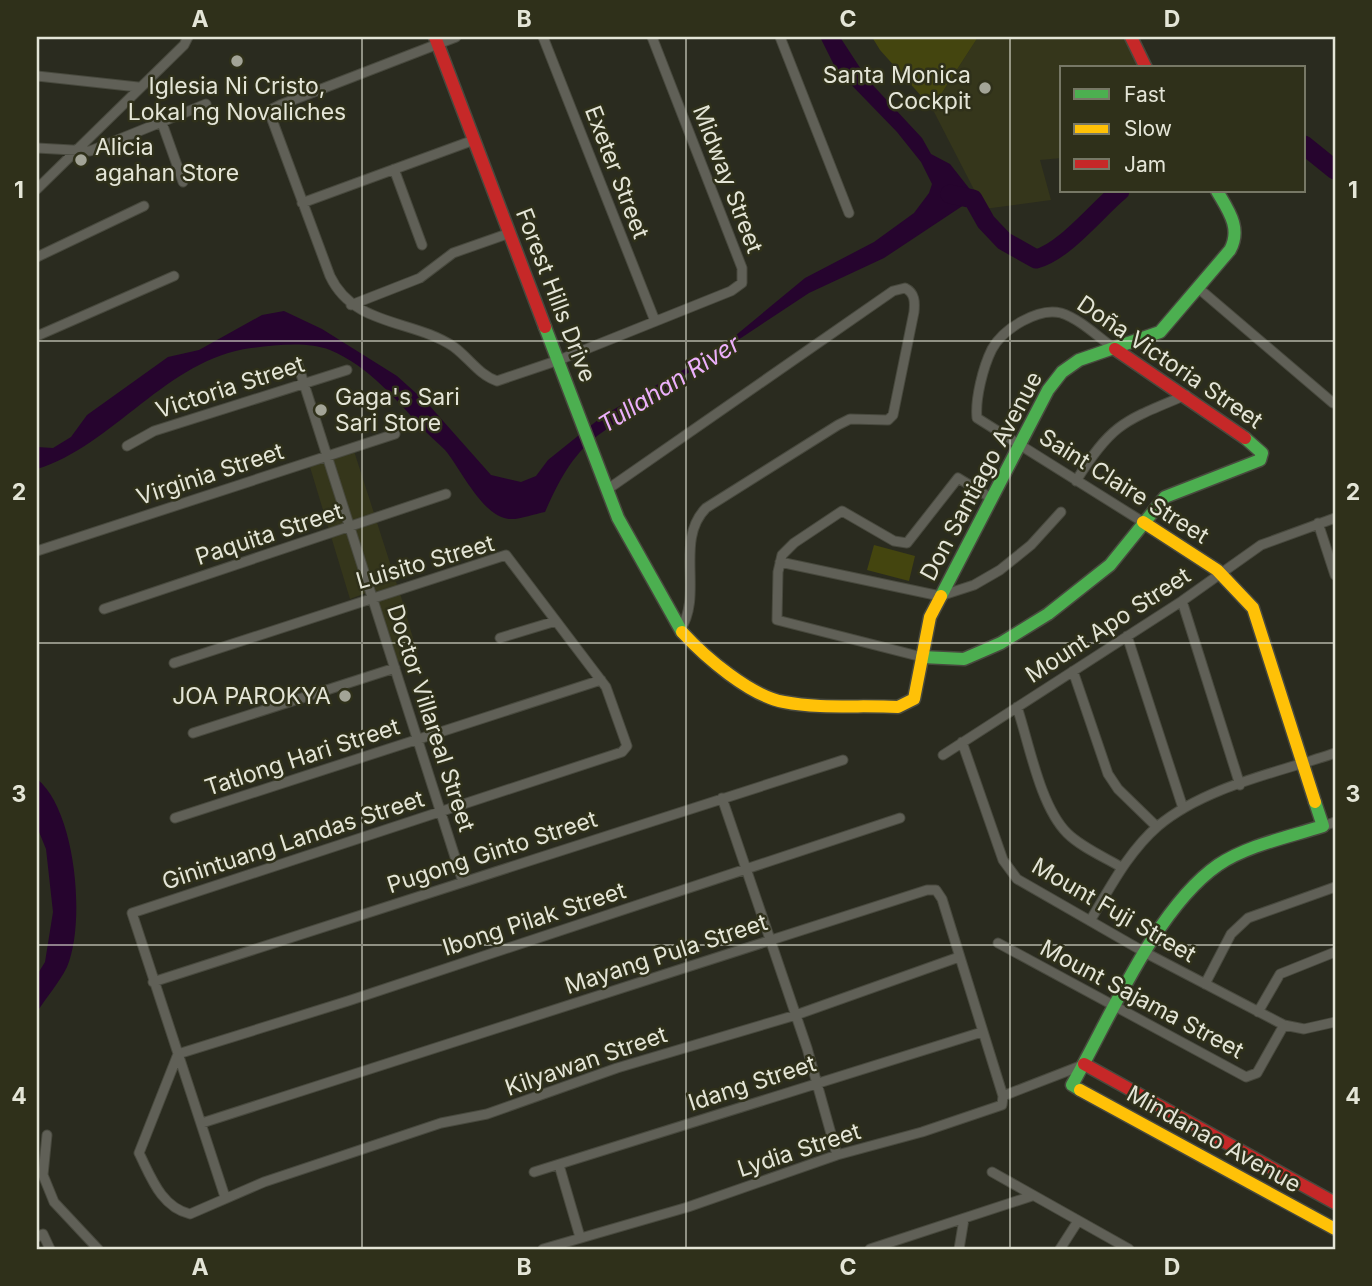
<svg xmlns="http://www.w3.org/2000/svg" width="1372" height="1286" font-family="Inter,sans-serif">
  <rect width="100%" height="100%" fill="#2a2b1f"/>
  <!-- built -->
  <path fill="#35361b" d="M978 37H1129L1142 68H1062V158L1040 160 1051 200 984 209 932 108Z
    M354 451 398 588 372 596 331 458Z
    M326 460 366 593 350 599 310 467Z
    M400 593 418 656 398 662 377 600Z"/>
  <!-- green -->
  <path fill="#44450f" d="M872 37H978L932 108 880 50Z
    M874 545 915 556 909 581 867 570Z"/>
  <!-- water -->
  <path fill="#26042e" d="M820 37H840L868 80 922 138 931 154 950 164 972 192 973 199 884 258 809 293 673 383C650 405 622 417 597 436 571 456 558 483 545 512 534 514 519 520 509 519 482 516 461 469 445 450 439 444 432 438 426 432 398 402 369 366 330 350 308 341 275 345 251 348 167 359 113 446 37 469V447L53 448 71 437 87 415 168 357 199 350 262 315 284 311 322 329 397 376 428 404 491 475 521 482 536 476 548 460 604 415 718 350 805 278 874 242 914 213 929 193 932 184 921 162 897 132 836 69Z
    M37 779C76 810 86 923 67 967 59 983 46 998 37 1012V975L45 962 53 912 46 849 37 827Z"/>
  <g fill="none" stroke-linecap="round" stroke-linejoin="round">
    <!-- river -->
    <path stroke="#26042e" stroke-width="19" d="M1304 145 1335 170
      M950 194 973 199 986 222 1004 241 1036 259C1064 252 1097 210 1120 191"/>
    <defs>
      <path id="street" d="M456 37 280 105 272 109 270 114 330 276C354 327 413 319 454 347 469 358 479 375 497 381L559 360 731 291 742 283V268L652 37
        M543 37 655 321
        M780 37 849 213
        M37 76 138 87
        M162 123 183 182
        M37 148 90 151 206 104
        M394 169 422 245
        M37 189 184 45 188 37
        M302 203 474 140
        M37 257 144 206
        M1197 287 1333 403
        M351 305 420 278 453 253 510 233
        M37 336 174 276
        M1115 349C1098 337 1080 319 1061 313 1038 307 1003 329 992 349 983 367 975 399 977 418L1143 522
        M298 365 463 882
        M127 446 154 431 347 370
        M1076 481C1112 423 1124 421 1186 395
        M608 489 893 291 905 288C915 293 915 302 914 312L893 415 888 420 850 419 838 425 706 508C674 540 704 595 680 630
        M1318 523 1335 575
        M37 551 395 434
        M780 562 940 596 974 585 1000 570 1031 545 1061 512
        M1182 601 1240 785
        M104 609 446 494
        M1127 636 1183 808
        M500 638 556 621
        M922 657 777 620 778 572 782 555 794 543 842 511 894 541 907 543 958 478 991 498
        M174 663 506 555 606 687 627 746 622 752 132 913 225 1197
        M1073 671 1108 774 1118 789 1157 827
        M1017 707C1029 743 1040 806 1067 833 1081 847 1104 857 1121 867
        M193 733 395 668
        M962 742 1003 860 1017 879 1146 953 1284 1025 1304 1029 1335 1022
        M943 755 1182 601 1261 545 1335 518
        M722 798 807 1048 837 1155
        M175 818 601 680
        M900 818 348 1001 178 1054 139 1153C151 1177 161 1207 190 1214L264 1182 441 1123 487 1114 617 1068 796 1015 959 957
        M1323 826 1335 822
        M1090 921C1110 888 1128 852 1158 826 1206 786 1277 773 1335 753
        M998 943 1246 1077 1257 1073 1284 1025
        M153 982 843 760
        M1205 984 1231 934 1248 918 1335 887
        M1258 1012 1280 974 1335 952
        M1003 1096 1083 1065
        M202 1123 927 890H936L942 899 1003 1096
        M47 1135 43 1175 54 1202 98 1249
        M559 1165 580 1237
        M534 1172 982 1032
        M992 1172 1129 1249
        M37 1237 43 1234 50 1249
        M543 1249 688 1207 837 1155 922 1132 1002 1105 1003 1096
        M870 1249 1032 1196
        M959 1249 964 1219
        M1060 1249 1078 1221"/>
      <path id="fast" d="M545 327 618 518 682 632
        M941 596 1048 390 1062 372 1079 360 1160 332 1230 250C1242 228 1228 210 1217 191
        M922 657 964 659 1001 643 1048 614 1110 565 1165 497 1260 460 1262 453 1245 438
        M1080 1090 1072 1085C1110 1018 1156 908 1218 865 1248 845 1289 837 1323 826L1315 802"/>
      <path id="slow" d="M1143 522 1217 570 1253 608 1315 802
        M682 632C705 657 750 696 784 702 820 709 861 705 898 707L914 699 930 617 941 596
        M1080 1090 1335 1229"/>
      <path id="jam" d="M435 37 545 327
        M1131 37 1146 68
        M1115 349 1245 438
        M1084 1064 1335 1203"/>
    </defs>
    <!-- street casing -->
    <use href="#street" stroke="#48493e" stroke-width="11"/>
    <!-- fast casing -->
    <use href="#fast" stroke="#48493e" stroke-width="15"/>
    <!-- slow casing -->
    <use href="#slow" stroke="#48493e" stroke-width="15"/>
    <!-- jam casing -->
    <use href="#jam" stroke="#48493e" stroke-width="15"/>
    <!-- street -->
    <use href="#street" stroke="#606057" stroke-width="9"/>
    <!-- fast -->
    <use href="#fast" stroke="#4caf50" stroke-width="12"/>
    <!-- slow -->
    <use href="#slow" stroke="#ffc107" stroke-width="12"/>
    <!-- jam -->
    <use href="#jam" stroke="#c62828" stroke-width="12"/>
  </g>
  <!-- grid -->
  <path fill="none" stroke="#e4e5d7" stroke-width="2" stroke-opacity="0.55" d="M362 37V1249M686 37V1249M1010 37V1249M37 341H1335M37 643H1335M37 945H1335"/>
  <!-- markers -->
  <g fill="#a3a497" stroke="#2f301a" stroke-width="2.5">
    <circle cx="237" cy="61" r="7"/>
    <circle cx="985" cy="88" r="7"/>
    <circle cx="81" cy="160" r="7"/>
    <circle cx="321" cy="410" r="7"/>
    <circle cx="345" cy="696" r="7"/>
  </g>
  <g text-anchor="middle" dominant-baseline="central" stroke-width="5" stroke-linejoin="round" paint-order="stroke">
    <!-- poi labels -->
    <g font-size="23" fill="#e4e5d7" stroke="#2f301a" text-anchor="end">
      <text x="971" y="75">Santa Monica<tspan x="971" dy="26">Cockpit</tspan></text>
      <text x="237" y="86" text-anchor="middle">Iglesia Ni Cristo,<tspan x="237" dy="26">Lokal ng Novaliches</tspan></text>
      <text x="95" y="147" text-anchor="start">Alicia<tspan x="95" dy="26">agahan Store</tspan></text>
      <text x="335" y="397" text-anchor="start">Gaga's Sari<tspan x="335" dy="26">Sari Store</tspan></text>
      <text x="331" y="696">JOA PAROKYA</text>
    </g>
    <!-- street labels -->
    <g font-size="23" fill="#e4e5d7" stroke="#2f301a">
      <text transform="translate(617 172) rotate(69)">Exeter Street</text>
      <text transform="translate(728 179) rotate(69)">Midway Street</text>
      <text transform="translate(556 295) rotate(69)">Forest Hills Drive</text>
      <text transform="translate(1170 362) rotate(34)">Doña Victoria Street</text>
      <text transform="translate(230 387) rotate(-18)">Victoria Street</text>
      <text transform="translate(210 474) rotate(-18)">Virginia Street</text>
      <text transform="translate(981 476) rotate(-62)">Don Santiago Avenue</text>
      <text transform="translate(1124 486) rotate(32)">Saint Claire Street</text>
      <text transform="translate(269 534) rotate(-18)">Paquita Street</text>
      <text transform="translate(425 562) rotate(-16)">Luisito Street</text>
      <text transform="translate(1108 625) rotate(-33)">Mount Apo Street</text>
      <text transform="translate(431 718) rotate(72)">Doctor Villareal Street</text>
      <text transform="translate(302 757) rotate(-18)">Tatlong Hari Street</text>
      <text transform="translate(293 840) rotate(-18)">Ginintuang Landas Street</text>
      <text transform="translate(492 852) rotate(-18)">Pugong Ginto Street</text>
      <text transform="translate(1114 910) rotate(30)">Mount Fuji Street</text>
      <text transform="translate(534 919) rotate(-18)">Ibong Pilak Street</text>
      <text transform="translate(666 954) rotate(-18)">Mayang Pula Street</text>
      <text transform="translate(1142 999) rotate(28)">Mount Sajama Street</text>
      <text transform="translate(586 1061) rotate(-19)">Kilyawan Street</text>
      <text transform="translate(752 1083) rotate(-18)">Idang Street</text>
      <text transform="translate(1214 1139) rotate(29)">Mindanao Avenue</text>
      <text transform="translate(799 1150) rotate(-18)">Lydia Street</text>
    </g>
    <!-- water labels -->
    <g font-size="24" font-style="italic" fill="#ecb0fb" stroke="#2f301a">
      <text transform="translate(669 384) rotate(-32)">Tullahan River</text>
    </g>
  </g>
  <!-- border -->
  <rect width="1372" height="1286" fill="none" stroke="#2f301a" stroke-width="77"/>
  <!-- legend -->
  <rect x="1060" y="66" width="245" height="126" fill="#2f301a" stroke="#777866" stroke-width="2"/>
  <rect x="1074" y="89" width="35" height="10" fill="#4caf50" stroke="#777866" stroke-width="2"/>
  <text x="1124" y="102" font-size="21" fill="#e4e5d7">Fast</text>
  <rect x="1074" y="124" width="35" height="10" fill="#ffc107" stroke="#777866" stroke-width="2"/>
  <text x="1124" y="136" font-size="21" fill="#e4e5d7">Slow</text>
  <rect x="1074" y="159" width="35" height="10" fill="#c62828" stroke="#777866" stroke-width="2"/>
  <text x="1124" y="172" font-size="21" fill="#e4e5d7">Jam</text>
  <rect x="38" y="38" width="1296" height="1210" fill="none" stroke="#e4e5d7" stroke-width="2.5"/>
  <g font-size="23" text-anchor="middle" font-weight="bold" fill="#e4e5d7">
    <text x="200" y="27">A</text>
    <text x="524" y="27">B</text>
    <text x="848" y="27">C</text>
    <text x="1172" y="27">D</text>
    <text x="19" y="198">1</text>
    <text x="1353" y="198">1</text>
    <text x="19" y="500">2</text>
    <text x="1353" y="500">2</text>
    <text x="19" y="802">3</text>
    <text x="1353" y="802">3</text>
    <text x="19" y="1104">4</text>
    <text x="1353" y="1104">4</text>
    <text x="200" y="1275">A</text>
    <text x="524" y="1275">B</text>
    <text x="848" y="1275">C</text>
    <text x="1172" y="1275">D</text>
  </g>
</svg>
